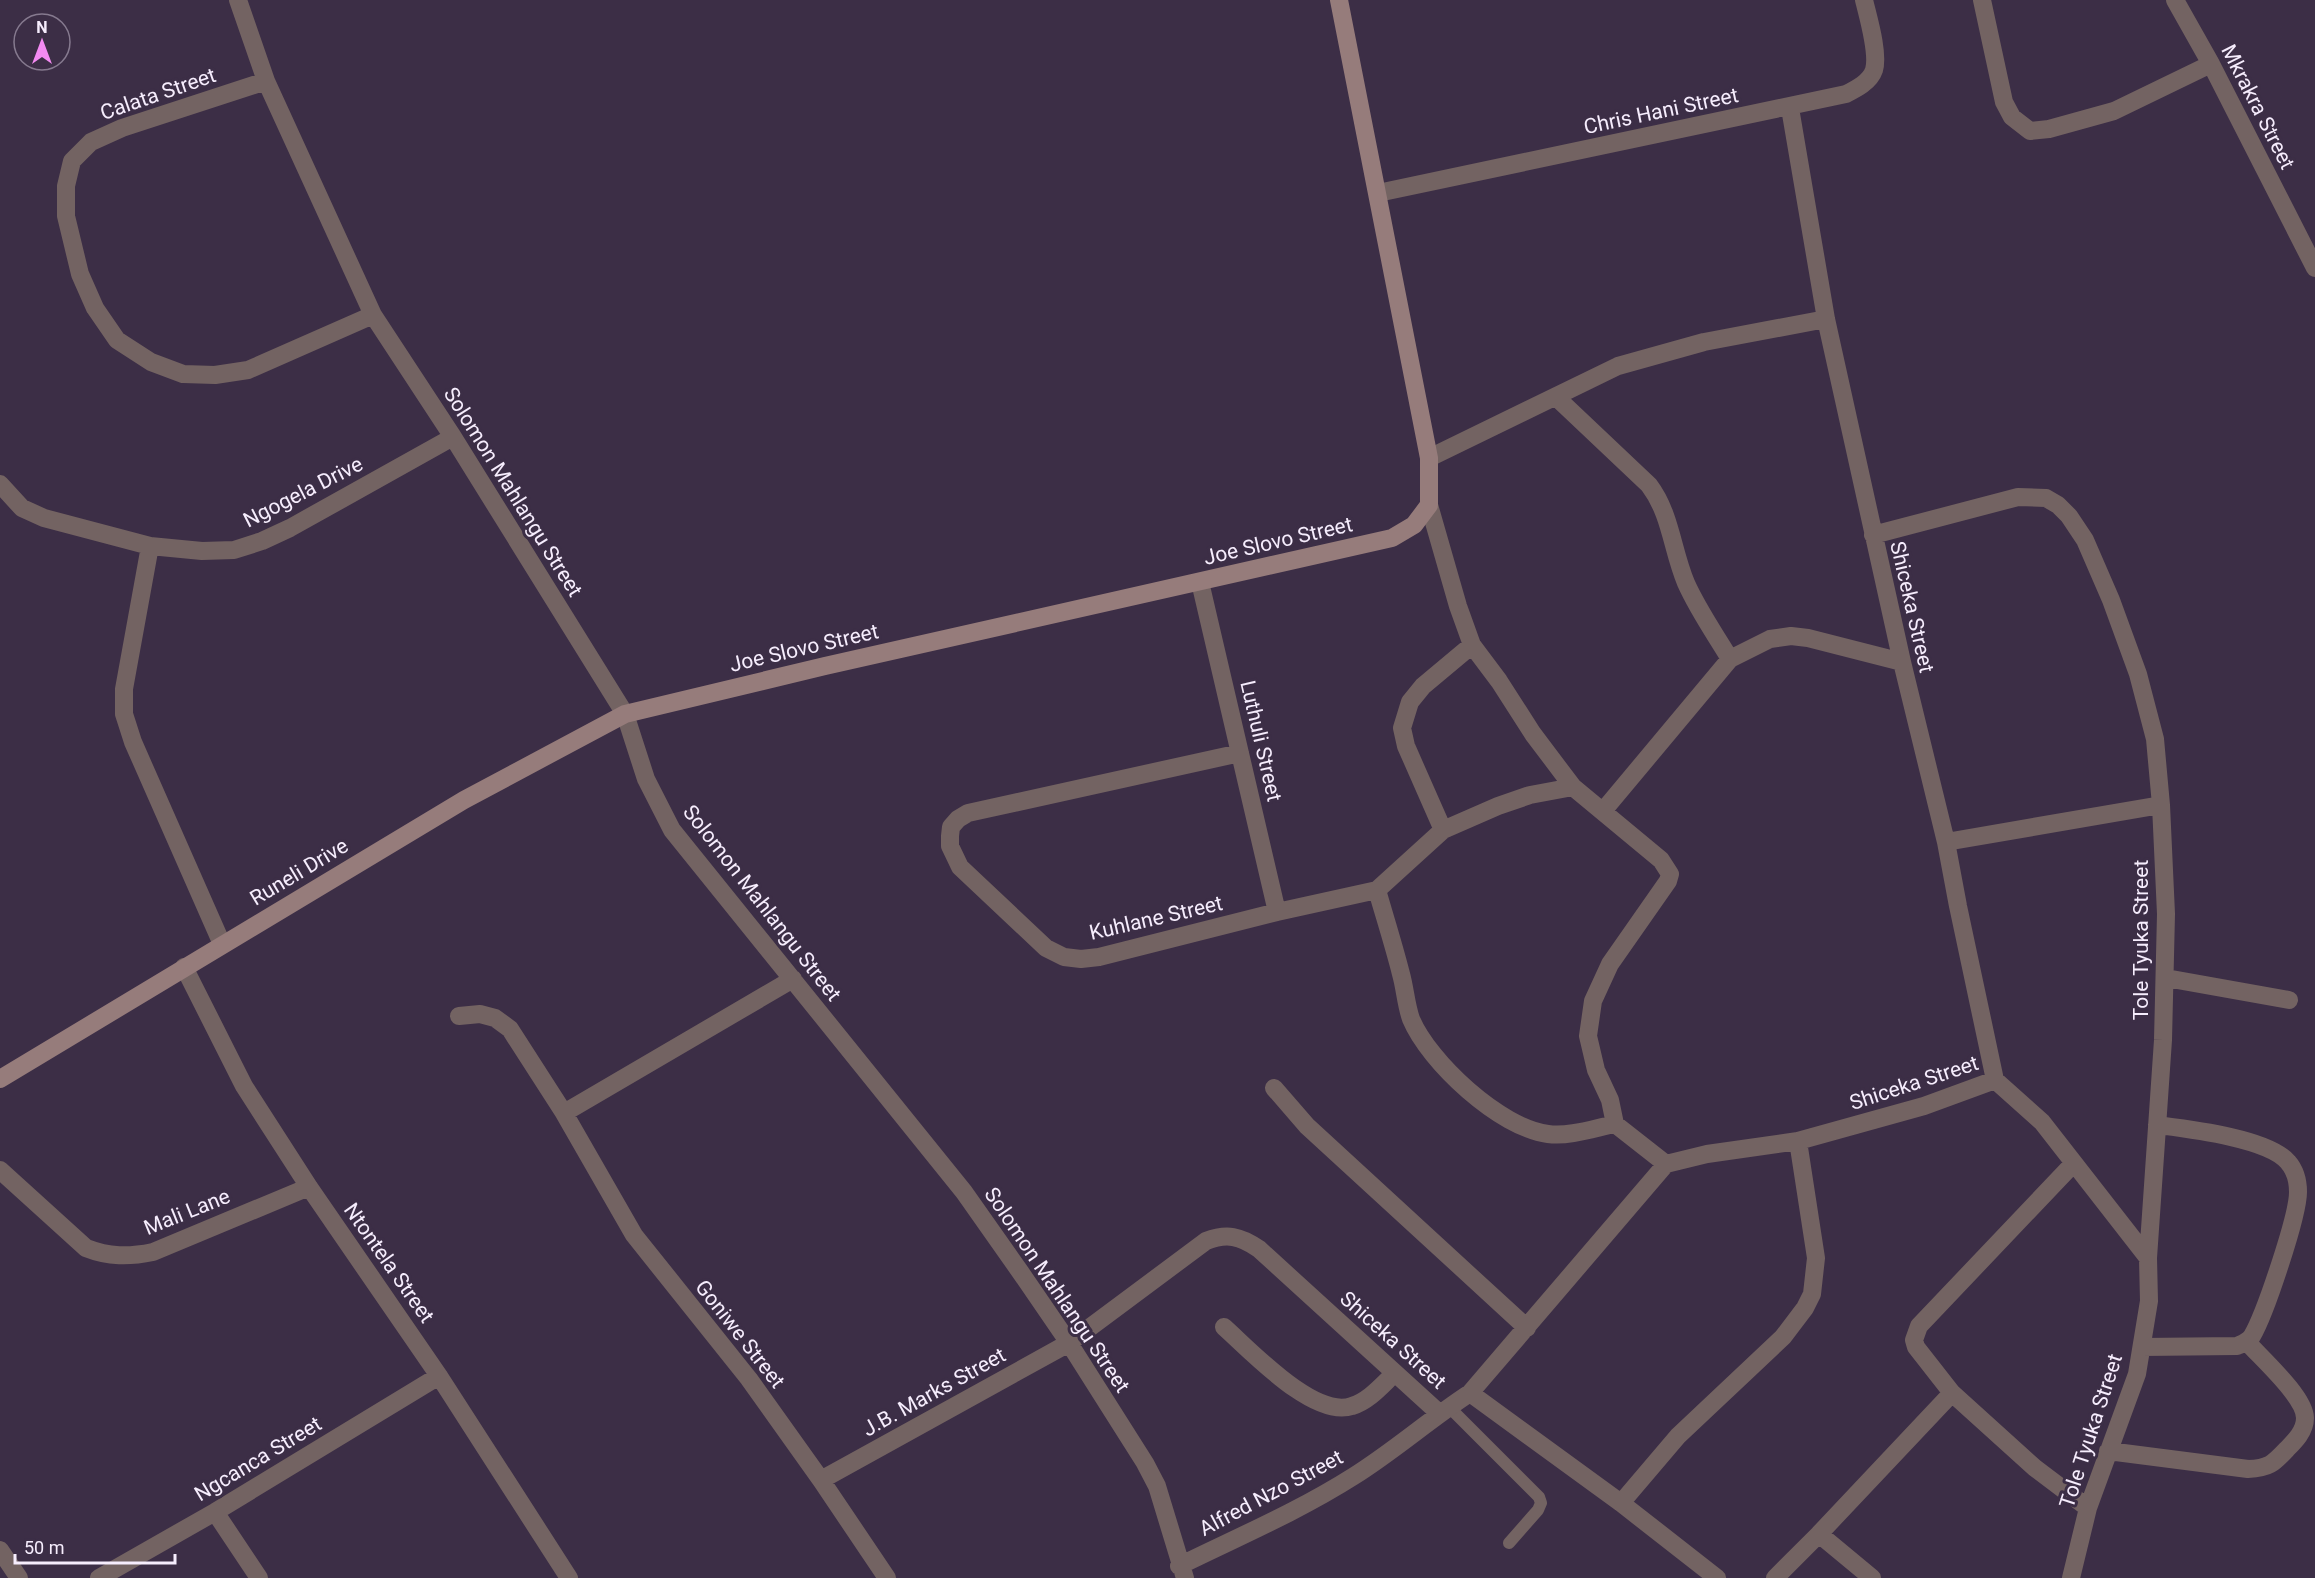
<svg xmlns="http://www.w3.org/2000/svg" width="2315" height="1578" font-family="Roboto,sans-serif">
  <rect width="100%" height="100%" fill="#3c2e46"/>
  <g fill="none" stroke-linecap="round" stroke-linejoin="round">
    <!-- lane -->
    <path stroke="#736362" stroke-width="12" d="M1449 1407 1539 1497 1541 1503 1538 1510 1509 1543"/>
    <!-- street -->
    <path stroke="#736362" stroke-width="18" d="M238 0 266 81 373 315 453 437 625 714 646 779 672 830 964 1192 1021 1273 1069 1343 1145 1463 1157 1486 1185 1578
      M1982 0 2004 102 2012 117 2030 131 2049 129 2114 111 2211 64
      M2175 0 2211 64 2315 268
      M266 81 122 128 91 142 72 161 66 186V216L80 274 95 308 117 340 151 362 183 374 215 375 248 370 373 315
      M1790 108 1826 319 1902 662 1946 842 1958 906 1995 1080
      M1378 193 1846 94C1856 89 1870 82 1874 70 1879 53 1868 17 1864 0
      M1556 397 1649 485C1671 514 1672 550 1686 583 1698 610 1715 634 1730 659
      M1429 458 1618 366 1704 342 1826 319
      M0 484 22 508 44 518 150 546 202 551 234 550 262 541 290 528 453 437
      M1429 505 1458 606 1472 645 1499 681 1533 734 1573 787 1661 860 1670 874 1668 881 1610 964 1593 1001 1588 1036 1596 1070 1610 1100 1615 1124 1666 1164
      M1873 535 2018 497 2046 498 2058 505 2069 516 2085 540 2111 600 2138 674 2155 739 2161 805 2166 914 2163 1040 2148 1258 2149 1301 2137 1374 2088 1508 2071 1578
      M150 546 124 689V714L133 742 222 944
      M1200 582 1277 912
      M1240 753 968 813 958 819 951 827 950 836V846L960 867 1046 948 1064 957 1081 959 1099 957 1277 912 1377 890 1443 830 1498 806 1530 795 1573 787
      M1603 811 1730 659 1770 639 1791 636 1808 638 1902 662
      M1443 830 1406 746 1402 728 1410 702 1423 686 1472 645
      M1946 842 2161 805
      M1377 890C1385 918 1394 946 1401 974 1405 988 1406 1005 1411 1019 1429 1062 1500 1128 1548 1134 1569 1137 1595 1128 1615 1124
      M184 967 244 1086 309 1187 439 1376 569 1578
      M2166 978 2289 1000
      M459 1016 480 1014 495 1018 510 1029 564 1113 634 1235 749 1379 821 1480 887 1578
      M1995 1080 2042 1122 2148 1258
      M1274 1088 1307 1126 1527 1328
      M564 1113 793 979
      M2073 1164 1919 1326 1914 1340 1916 1347 1952 1393 2035 1468 2088 1508
      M0 1170 86 1248C109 1257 129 1257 153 1252L309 1187
      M1224 1327C1251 1351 1314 1419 1352 1406 1369 1401 1382 1385 1395 1373
      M2142 1347 2237 1346C2244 1343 2248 1342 2252 1336 2265 1314 2298 1216 2298 1192 2298 1181 2295 1170 2288 1162 2268 1138 2188 1129 2157 1125
      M1470 1393 1621 1503 1717 1578
      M2108 1451 2248 1469C2269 1468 2273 1464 2287 1449 2295 1441 2305 1431 2305 1418 2305 1397 2261 1358 2247 1342
      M821 1480 1069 1343 1206 1241C1227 1233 1240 1236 1259 1249L1439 1413
      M1621 1503 1678 1436 1783 1337 1805 1308 1812 1294 1816 1258 1798 1141
      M215 1512 259 1578
      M1819 1534 1872 1578
      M0 1550 19 1578
      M1179 1566C1238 1537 1299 1511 1354 1476 1394 1451 1430 1419 1470 1393L1666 1164 1707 1154 1798 1141 1924 1106 1995 1080
      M99 1578 215 1512 439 1376
      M1775 1578 1819 1534 1952 1393"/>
    <!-- secondary -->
    <path stroke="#967c7b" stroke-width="18" d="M0 1079 464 800 625 714 825 666 1392 538 1414 525 1429 505V458L1339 0"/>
  </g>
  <g text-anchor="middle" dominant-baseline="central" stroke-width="6" stroke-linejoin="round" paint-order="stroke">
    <!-- street labels -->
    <g font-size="21" fill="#f6edfd" stroke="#3c2e46">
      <text transform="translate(158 94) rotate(-19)">Calata Street</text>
      <text transform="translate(2258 107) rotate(63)">Mkrakra Street</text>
      <text transform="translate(1661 111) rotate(-12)">Chris Hani Street</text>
      <text transform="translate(303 492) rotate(-27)">Ngogela Drive</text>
      <text transform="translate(513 492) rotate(58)">Solomon Mahlangu Street</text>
      <text transform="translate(1278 541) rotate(-13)">Joe Slovo Street</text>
      <text transform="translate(1912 607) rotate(77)">Shiceka Street</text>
      <text transform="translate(804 648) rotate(-13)">Joe Slovo Street</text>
      <text transform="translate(1261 741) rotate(77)">Luthuli Street</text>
      <text transform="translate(299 872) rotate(-31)">Runeli Drive</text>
      <text transform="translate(762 903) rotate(52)">Solomon Mahlangu Street</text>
      <text transform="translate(1156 918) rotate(-13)">Kuhlane Street</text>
      <text transform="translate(2141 940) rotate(-90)">Tole Tyuka Street</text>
      <text transform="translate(1914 1083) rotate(-18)">Shiceka Street</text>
      <text transform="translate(187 1212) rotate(-22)">Mali Lane</text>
      <text transform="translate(389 1263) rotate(55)">Ntontela Street</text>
      <text transform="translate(1057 1290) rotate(56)">Solomon Mahlangu Street</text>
      <text transform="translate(740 1334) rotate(52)">Goniwe Street</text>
      <text transform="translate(1393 1340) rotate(42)">Shiceka Street</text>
      <text transform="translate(934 1392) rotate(-29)">J.B. Marks Street</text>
      <text transform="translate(2091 1431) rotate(-72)">Tole Tyuka Street</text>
      <text transform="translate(258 1459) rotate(-31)">Ngcanca Street</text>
      <text transform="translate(1271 1493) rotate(-28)">Alfred Nzo Street</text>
    </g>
  </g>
  <!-- north arrow -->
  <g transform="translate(42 42)"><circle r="28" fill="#3c2e46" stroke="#867a8f" stroke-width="1.5"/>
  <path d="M0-4.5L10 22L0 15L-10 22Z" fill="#f38af2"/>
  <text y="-9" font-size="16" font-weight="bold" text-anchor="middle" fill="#f6edfd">N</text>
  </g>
  <!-- scale -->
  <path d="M15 1554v9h160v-9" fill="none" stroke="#f6edfd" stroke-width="3"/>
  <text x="24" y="1554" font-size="18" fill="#f6edfd" stroke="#3c2e46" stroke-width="4.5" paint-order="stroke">50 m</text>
</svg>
